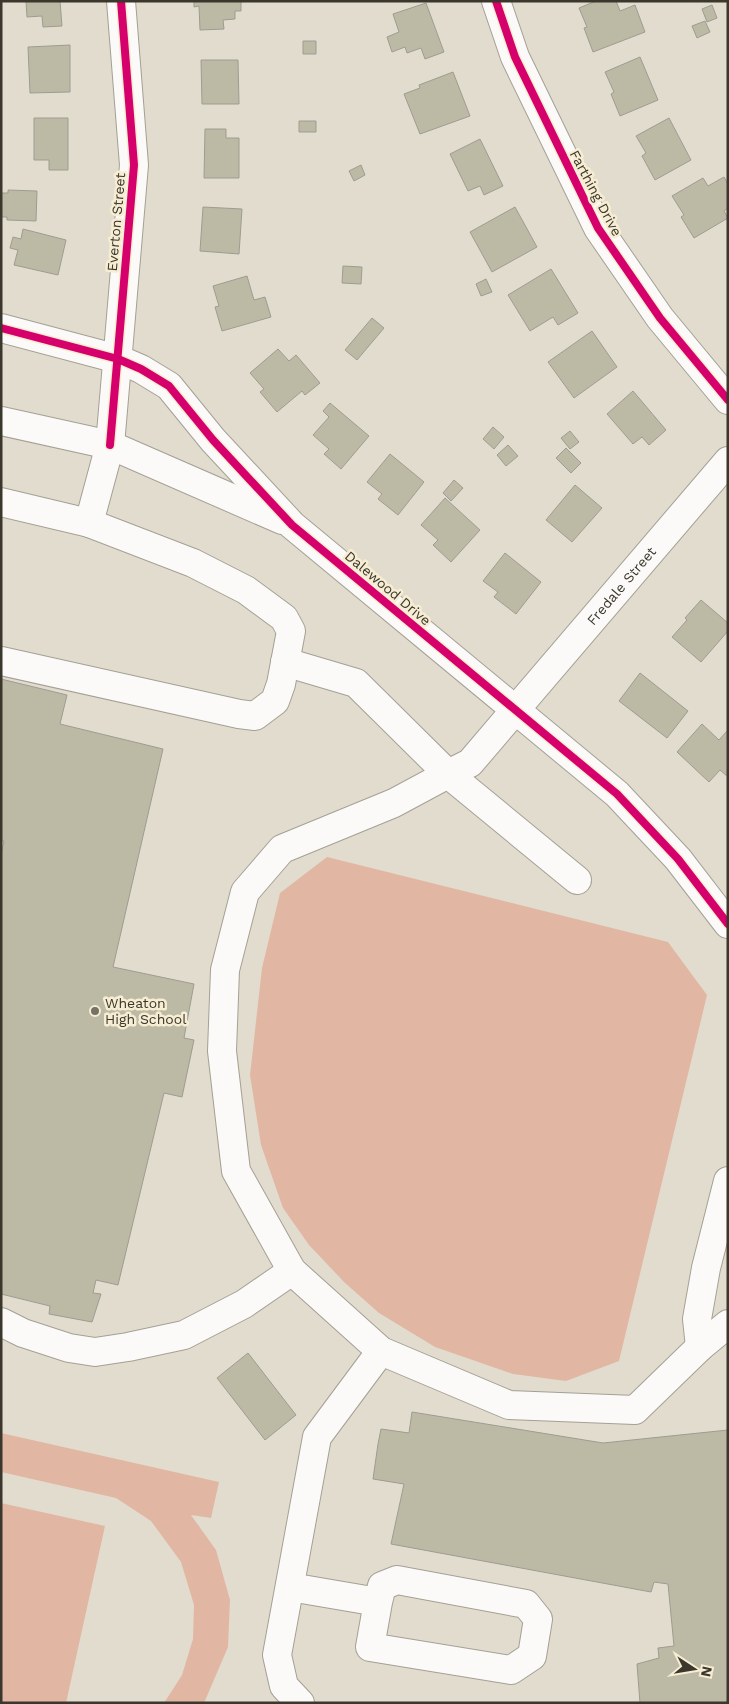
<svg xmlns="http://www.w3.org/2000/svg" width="729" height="1704" font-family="'Work Sans',sans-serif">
  <rect width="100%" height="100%" fill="#e2dcce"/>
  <!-- green -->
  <path fill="#e1b7a4" d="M327 857 668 942 707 995 619 1361 566 1381 513 1374 435 1347 379 1313 344 1282 309 1245 283 1208 261 1145 250 1075 262 968 280 893Z
    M1 1433 219 1482 211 1518 191 1515 216 1550 230 1600 228 1647 204 1703H164L182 1675 193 1639 194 1605 181 1562 151 1521 116 1498 1 1472Z
    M1 1503 105 1526 66 1703H1Z"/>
  <!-- building -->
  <path fill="#bcbaa5" stroke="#9e9c92" d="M26 1H60L62 26 43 27 42 16 27 17Z
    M194 1H241V11H235V19L223 20 224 29 200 30 199 6 194 7Z
    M596 1H616L620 11 635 5 645 32 593 52 584 28 587 27 579 8Z
    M426 3 444 52 425 59 421 48 407 53 405 47 392 52 387 37 399 32 393 14Z
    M712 5 717 18 707 22 702 9Z
    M705 21 710 32 697 38 692 26Z
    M303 41H316V54H303Z
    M70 45V92L30 93 28 47Z
    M640 57 658 100 620 116 611 94 614 92 605 72Z
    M201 60H238L239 104H202Z
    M453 72 470 116 420 134 404 94 420 88 419 85Z
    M34 118H68V170H49V160H34Z
    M669 118 691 160 655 180 642 156 646 153 636 136Z
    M299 121H316V132H299Z
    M205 129H226V138H239V178H204Z
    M480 139 503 186 484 195 480 186 468 191 450 154Z
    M361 165 365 175 354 181 349 171Z
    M724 177 728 184V208L724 211 728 218 694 238 681 217 684 215 672 196 703 178 708 186Z
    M8 190 37 191 36 221 7 220V217H1V193H8Z
    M203 207 242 209 239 254 200 251Z
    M515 207 537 247 492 272 470 232Z
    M23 229 66 240 58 275 14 265 18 250 10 248 13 237 21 239Z
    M343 266 362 267 361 284 342 283Z
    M551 269 578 313 558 325 553 317 530 331 508 295Z
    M247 276 254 300 265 297 271 317 222 331 215 307 219 306 213 286Z
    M486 279 492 292 481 296 476 284Z
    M372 318 384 328 357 360 345 350Z
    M592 331 617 367 574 398 548 362Z
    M278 349 289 361 296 355 320 383 305 395 302 391 277 412 260 392 264 389 250 373Z
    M633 391 666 430 649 445 642 437 633 444 607 414Z
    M330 403 369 436 341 469 324 454 329 449 313 435 329 417 323 411Z
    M493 427 504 437 494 449 483 439Z
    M570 431 579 442 570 449 561 438Z
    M508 445 518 456 506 466 497 455Z
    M566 448 581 463 571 473 556 458Z
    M390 454 424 482 398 515 378 499 382 494 367 482Z
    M454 480 463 488 451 501 443 493Z
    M575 485 602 508 572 542 546 520Z
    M445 498 480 530 451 562 433 545 438 540 421 525Z
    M505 553 541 582 516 614 494 597 498 592 483 581Z
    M701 600 728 623V631L701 662 672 637 687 620 685 618Z
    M640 673 688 711 667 738 619 701Z
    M1 679 67 695 60 724 163 749 113 967 194 984 184 1038 194 1040 182 1097 164 1093 118 1285 96 1280 93 1293 101 1294 92 1322 49 1314 50 1306 1 1294V854L4 841H1Z
    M702 724 719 740 728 730V777L720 770 709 782 677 752Z
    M248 1353 296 1415 265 1440 217 1378Z
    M412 1412 603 1443 728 1430V1703H640L637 1664 659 1658 658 1648 674 1646 668 1584 654 1582 651 1592 391 1544 404 1484 373 1479 378 1444 381 1429 409 1433Z"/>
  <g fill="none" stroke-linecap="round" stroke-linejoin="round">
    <defs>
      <g id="minor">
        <path d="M496 1 515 57 598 228 660 318 728 400"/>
        <path d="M1 328 118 359 141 369 169 386 213 440 292 525 617 794 678 859 728 924"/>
        <path d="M1 421 110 445 282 520"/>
        <path d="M1 502 89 523 193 563 246 590 284 618 291 631 281 684 275 701 255 716 239 714 1 661"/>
        <path d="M89 523 110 445 134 165 121 1"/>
        <path id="s1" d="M285 662 356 683 448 774 470 763 728 461"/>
        <path d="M577 880 448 774 394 803 282 849 245 892 225 970 222 1051 236 1171 292 1271 381 1351 509 1405 635 1410 700 1347 728 1324"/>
        <path d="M1 1322 23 1333 69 1348 95 1352 128 1347 184 1335 244 1304 292 1271"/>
        <path d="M700 1347 697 1319 706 1268 728 1181"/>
        <path d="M290 1587 378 1602 382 1586 397 1580 526 1604 538 1619 532 1656 511 1670 370 1647 378 1602"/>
        <path d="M300 1703 284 1686 277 1655 317 1437 381 1351"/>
      </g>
    </defs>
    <!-- minor casing -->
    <use href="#minor" stroke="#a4a095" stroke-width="30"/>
    <!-- minor -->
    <use href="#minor" stroke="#fbfaf8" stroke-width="28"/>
    <defs>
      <path id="cycleway" d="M496 1 515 57 598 228 660 318 728 400
        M1 328 118 359 141 369 169 386 213 440 292 525 617 794 678 859 728 924
        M110 445 134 165 121 1"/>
    </defs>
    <!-- cycleway casing -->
    <use href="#cycleway" stroke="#f7edd3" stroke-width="11"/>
    <!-- cycleway -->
    <use href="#cycleway" stroke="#d6006c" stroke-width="8"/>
  </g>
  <!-- markers -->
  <circle fill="#757165" stroke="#f7edd3" stroke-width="2" cx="95" cy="1011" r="5"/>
  <g text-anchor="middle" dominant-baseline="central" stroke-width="5" stroke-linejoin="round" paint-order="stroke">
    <!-- street labels -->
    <g font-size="14" fill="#3b372d" stroke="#f7edd3">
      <text transform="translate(596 193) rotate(62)">Farthing Drive</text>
      <text transform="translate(116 222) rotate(-85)">Everton Street</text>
      <text stroke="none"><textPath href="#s1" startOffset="461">Fredale Street</textPath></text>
      <text transform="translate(388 588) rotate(40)">Dalewood Drive</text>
    </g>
    <!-- poi labels -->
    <g font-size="14" fill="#3b372d" stroke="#f7edd3" text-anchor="start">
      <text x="105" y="1003">Wheaton<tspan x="105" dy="16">High School</tspan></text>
    </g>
  </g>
  <!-- border -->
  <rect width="729" height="1704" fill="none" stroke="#3b372d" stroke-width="5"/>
  <!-- north arrow -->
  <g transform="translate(694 1669) rotate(102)" stroke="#f7edd3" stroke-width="4" paint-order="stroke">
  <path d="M0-4L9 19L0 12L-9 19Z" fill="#3b372d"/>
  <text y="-8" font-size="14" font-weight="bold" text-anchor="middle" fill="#3b372d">N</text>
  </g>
</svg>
